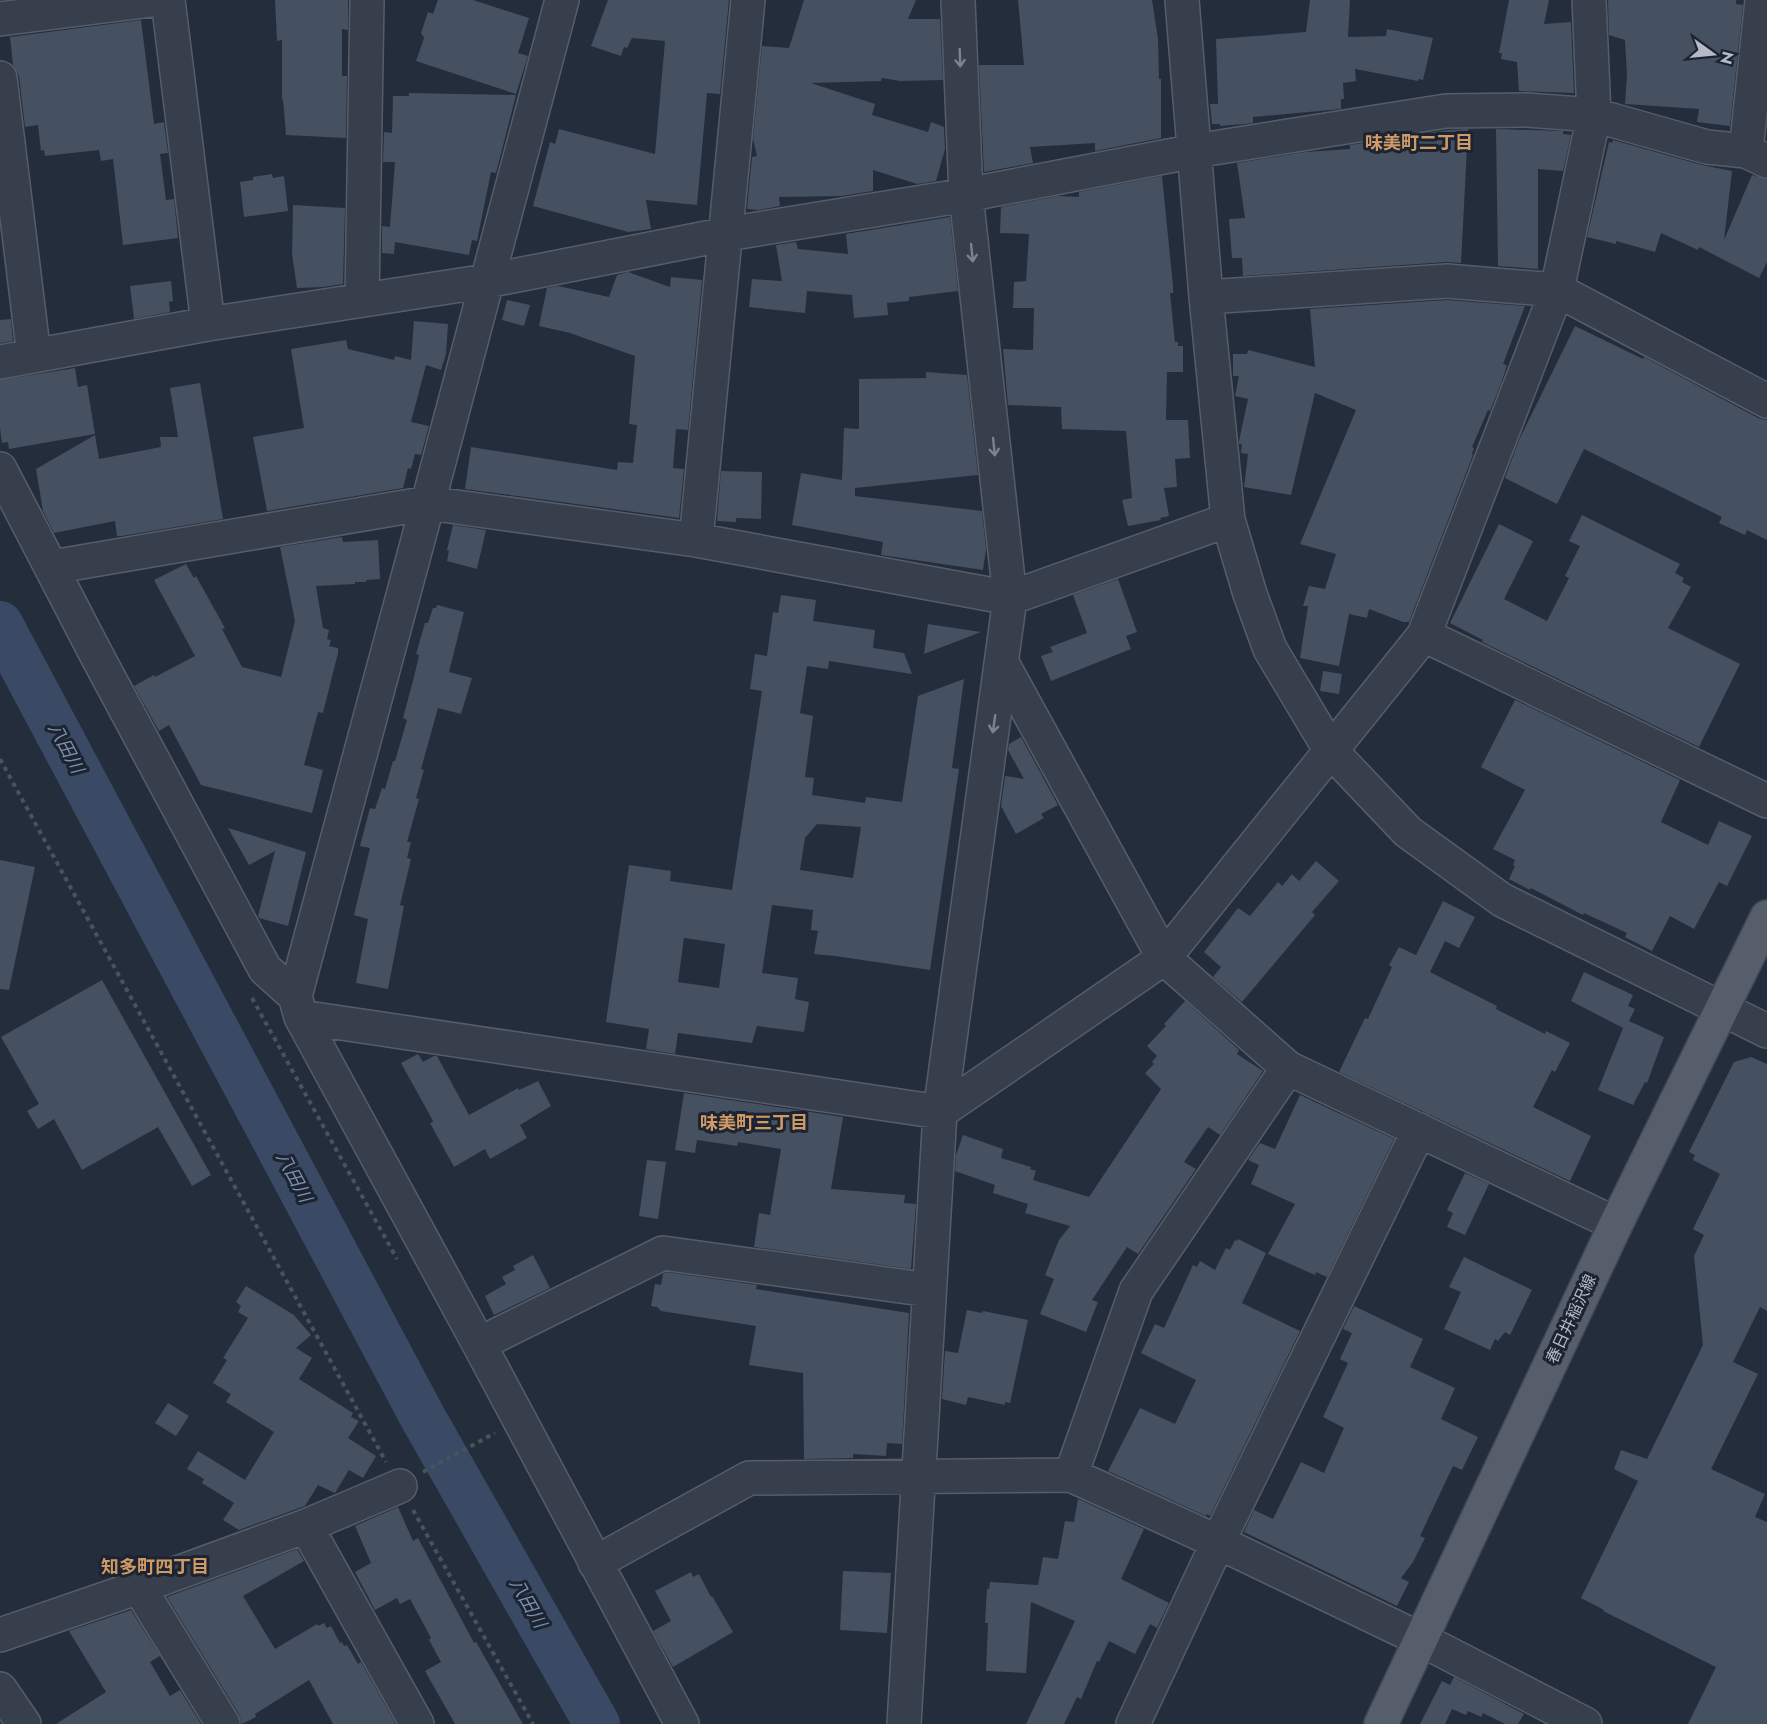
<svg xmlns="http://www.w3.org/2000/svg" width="1767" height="1724" font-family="Jost,'Noto Sans JP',sans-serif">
  <rect width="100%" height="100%" fill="#242d3c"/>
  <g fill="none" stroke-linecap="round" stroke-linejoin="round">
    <!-- river -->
    <path stroke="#3a4a64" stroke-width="46" d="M0 624 422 1416 597 1724"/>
  </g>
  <!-- building -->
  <path fill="#455060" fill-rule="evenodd" d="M275 0H348V30L342 29V76H347L346 138 286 135 283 99H282V40L277 41Z
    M438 0H473L529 18 518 53 528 56 516 94 416 61 424 38 421 33 428 12 433 14Z
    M608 0H729L720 94 707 93 697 205 646 200 651 229 628 232 533 206 550 142 555 144 559 129 655 154 665 41 632 38 627 48 624 47 621 56 591 46Z
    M804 0H916L908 19H940L943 80 900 81 882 78 881 81 811 83 875 104 872 115 928 132 931 122 944 127 945 149 936 181 917 184 873 170V191L842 196 779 197 780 206 758 210 747 209 752 157 757 156 753 139 762 46 789 48Z
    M1018 0H1152L1158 39 1159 79H1161V138L1095 151V143L1030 147 1033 163 984 172 979 65H1024Z
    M1310 0H1350L1348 37 1386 36 1387 29 1433 38 1423 80 1418 79V81L1355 69 1356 81 1343 83 1344 99H1341V109L1253 117V123L1245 124 1220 126V124H1212L1210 104H1218L1216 39 1306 32Z
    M1509 0H1549L1544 24 1571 22 1574 93 1519 91 1517 62 1501 59 1502 53H1499Z
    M1608 0H1736V4L1743 5 1730 126 1697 122 1699 109 1625 104 1627 74 1625 40 1609 35Z
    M141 20 154 124 164 122 168 153 160 154 166 200 174 199 178 238 123 245 113 159 101 161 99 150 45 156 44 150 41 151 38 125 25 127 19 76 13 65 10 37Z
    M409 93 516 95 496 173 491 172 477 241 472 240 469 255 395 242 394 254 382 253V226L390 227 395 162H383L384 132 392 133 393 96H409Z
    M1468 129 1461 263 1446 262 1243 276 1242 258H1232L1229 219 1245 218 1237 163 1305 152 1350 149V145L1448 130Z
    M1496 129 1563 131V134L1571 135 1563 171 1538 169V269L1498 266Z
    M1613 140 1702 165 1732 171 1724 240 1752 175 1767 179V262L1759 278 1699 247 1698 250 1661 233 1655 252 1616 241V244L1587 237 1609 142 1612 143Z
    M272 174 273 178 284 176 288 211 244 217 240 182 253 180V177Z
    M1162 176 1173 286V293H1170L1175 342H1178V346H1183V372H1167L1166 420H1188L1190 458 1175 459 1177 487 1164 488 1169 516 1160 518 1161 520 1128 526 1122 500 1132 498 1126 431 1062 429 1061 407 1008 405 1003 349 1033 350 1034 308H1013L1014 282 1026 281 1029 234 1000 233 1001 207 1058 196 1079 197V192Z
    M293 205 345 208 343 284 323 287 297 288 292 254Z
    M950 217 958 291 909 297V301L887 303 888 315 854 318 852 295 807 291 805 313 749 307 752 279 782 281 776 245 796 242 798 249 848 254 846 234Z
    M628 272 670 287 671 277 702 280 688 430 676 429 673 468 684 469 679 518 465 489 471 447 617 470 618 462 633 463 637 425 629 424 635 356 570 333 539 326 547 288 558 286 609 297 617 275Z
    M171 281 173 301 169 302 170 312 134 319 130 286Z
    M507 300 530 305 524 326 502 320Z
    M1447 300 1525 306 1503 364 1507 365 1501 384 1490 411 1488 410 1472 447 1474 448 1472 454 1473 455 1409 622H1403L1369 609 1367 618 1349 614 1339 666 1300 658 1308 606H1303L1309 586 1325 589 1336 554 1300 544 1356 410 1315 393 1291 495 1244 487 1248 454 1241 453 1242 444H1239V441L1248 399 1235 396 1239 376H1233V354H1247L1248 350 1315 367 1310 309Z
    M11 319 13 341 0 343V320Z
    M414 321 448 324 446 354 441 370 426 365 411 422 429 426 421 455 415 454 411 469 408 468 403 488 267 511 253 437 304 428 291 349 346 340 348 349 394 360 395 356 411 360Z
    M1575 326 1643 359 1644 357 1758 418 1767 420V540L1747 530 1745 535 1719 523 1722 517 1584 449 1557 504 1505 478 1519 440Z
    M75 368 78 387 87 385 95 434 9 449 8 442 2 443 0 428V380Z
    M926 372 967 375 978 475 855 488V496L982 511 986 549 983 570 881 555 883 542 792 525 801 473 842 480 844 428 859 429V379L926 378Z
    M200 383 223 519 122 536H117L115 521 54 533 43 511 36 469 95 435 99 459 161 447 160 437H178L170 388Z
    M721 471 762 472 761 519 736 518V522L717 521Z
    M1582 515 1680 564 1675 573 1684 578 1682 582 1691 587 1668 628 1740 664 1699 747 1482 642 1483 640 1450 623 1499 524 1533 541 1504 599 1547 621 1569 578 1565 576 1580 546 1569 541Z
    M453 525 486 530 477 569 447 561 449 551 447 550Z
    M342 537 343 542 378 540 380 579 366 580V582H355V584L316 586 323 628 329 630 327 639 331 640 329 646 338 648V653L323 713 318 712 304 765 323 770 312 813 201 785 169 725 159 731 134 686 154 675 155 677 195 656 154 580 186 564 194 578 196 576 225 628 222 629 242 667 281 677 295 621 280 547Z
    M1118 579 1137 632 1126 636 1131 649 1051 681 1041 656 1053 652 1050 647 1087 633 1073 595Z
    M781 595 816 600 813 621 875 630 873 648 904 653 912 674 829 661 828 669 807 666 800 713 813 716 805 777 814 778 812 795 865 803 866 797 902 802 918 696 964 679 952 768 959 769 930 970 835 956 814 954 818 931 811 930 813 910 772 905 762 973 798 978 795 999 809 1002 804 1032 757 1026 752 1043 678 1033 675 1054 646 1049 649 1029 606 1022 629 865 671 871 670 881 732 890 762 691 750 689 755 654 767 656 773 612 778 613ZM817 824 861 827 853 878 800 870 805 838ZM684 938 725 944 719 988 678 982Z
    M437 605 464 612 449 672 472 678 461 714 438 708 421 769 424 770 416 798 419 799 407 842H411L407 858 411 859 400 905 404 906 388 989 356 983 368 919 354 915 370 848 360 846 370 808 375 809 382 788 385 789 393 761H395L407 720 403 718 414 677 419 655 416 654 425 623H428L433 608H436Z
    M928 624 981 632 924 654Z
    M1323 671 1342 674 1339 694 1320 691Z
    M1515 700 1680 780 1661 822 1708 845 1719 821 1752 836 1727 886 1719 882 1694 929 1670 916 1652 951 1625 937 1627 933 1584 913 1583 915 1531 888 1530 890 1509 879 1515 866 1513 865 1515 860 1493 849 1525 790 1481 767Z
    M1021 737 1058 805 1041 814 1044 818 1016 834 1001 806 1005 776 1024 779 1008 750 1009 744Z
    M228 828 306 852 288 926 259 918 258 916 275 851 249 865Z
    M0 860 35 867 9 990 0 989Z
    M1316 861 1339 881 1312 912 1315 915 1242 1002 1213 977 1221 967 1204 952 1238 908 1250 916 1278 882 1282 886 1292 874 1299 881Z
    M1443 901 1475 917 1459 948 1445 941 1430 972 1497 1006 1496 1009 1545 1034 1546 1031 1570 1043 1555 1072 1552 1070 1533 1107 1591 1136 1570 1181 1339 1072 1365 1018 1368 1019 1392 967 1389 965 1399 947 1416 955Z
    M1584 972 1633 995 1628 1006 1635 1009 1629 1021 1664 1037 1647 1083 1645 1082 1633 1105 1598 1090 1623 1028 1571 1001Z
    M102 980 211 1175 192 1186 158 1127 82 1170 54 1119 38 1129 27 1111 39 1104 1 1037Z
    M1185 1001 1239 1050 1237 1054 1263 1071 1220 1135 1208 1127 1184 1162 1196 1169 1138 1254 1127 1247 1092 1300 1098 1302 1086 1332 1040 1314 1054 1279 1045 1275 1059 1240 1070 1226 1025 1213 1028 1204 993 1193 995 1185 955 1171 956 1155 963 1135 1003 1149 1001 1158 1031 1167 1030 1169 1036 1171 1033 1180 1089 1197 1161 1089 1145 1073 1154 1064 1152 1062 1157 1056 1147 1046 1166 1026 1164 1024Z
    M418 1054 423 1062 434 1056H437L469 1115 518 1088 519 1090 538 1081 551 1106 520 1125 527 1138 490 1159 485 1149 454 1167 430 1123 433 1122 432 1119 401 1063Z
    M1751 1057 1767 1064V1311L1760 1307 1733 1362 1758 1374 1711 1469 1765 1494 1755 1517 1767 1522V1724H1688L1716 1667 1603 1611 1604 1610 1581 1598 1638 1481 1614 1469 1621 1450 1647 1459 1703 1345 1694 1256 1704 1235 1693 1229 1720 1174 1693 1160 1695 1155 1689 1152 1734 1062Z
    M684 1093 843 1117 831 1189 905 1195 904 1203 916 1204 911 1269 754 1247 759 1213 770 1215 781 1149 738 1142 737 1146 697 1140 695 1153 675 1150Z
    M1300 1095 1394 1139 1327 1277 1316 1272 1315 1275 1268 1254 1295 1204 1251 1184 1259 1165 1248 1160 1260 1143 1275 1149Z
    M647 1160 666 1162 658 1219 639 1216Z
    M1465 1173 1489 1184 1465 1235 1447 1227 1453 1213 1447 1210Z
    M1238 1239 1266 1253 1242 1303 1300 1331 1210 1516 1207 1514 1206 1516 1108 1471 1140 1408 1175 1424 1196 1380 1141 1353 1155 1324 1164 1328 1193 1265 1197 1267 1200 1261 1215 1270 1226 1248 1230 1250 1235 1240 1237 1241Z
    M533 1255 550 1288 494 1315 485 1296 506 1284 502 1277 515 1270 513 1266Z
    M1464 1257 1532 1290 1510 1335 1505 1332 1498 1341 1495 1339 1490 1350 1444 1329 1461 1292 1449 1287Z
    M666 1272 757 1285 756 1289 909 1313 902 1444 887 1443 886 1456 853 1454V1458L804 1459 803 1373 749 1365 756 1326 661 1311 657 1307 651 1306 655 1284 661 1285 663 1274Z
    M246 1286 294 1315 311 1335 296 1348 312 1358 299 1379 353 1413 351 1417 359 1421 348 1438 376 1456 363 1478 349 1470 335 1493 318 1485 305 1506 239 1530 223 1520 234 1503 202 1483 204 1479 187 1469 198 1451 245 1480 274 1432 226 1402 231 1394 213 1383 227 1360 223 1358 248 1318 238 1312 241 1306 236 1302Z
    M1354 1306 1423 1339 1410 1367 1455 1388 1441 1419 1478 1437 1462 1470 1453 1466 1420 1536 1425 1538 1413 1562 1401 1578 1409 1582 1397 1606 1244 1532 1254 1510 1273 1519 1301 1462 1324 1473 1344 1428 1323 1417 1348 1363 1340 1359 1352 1333 1343 1329Z
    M967 1310 982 1313 983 1311 1028 1320 1010 1403 1005 1402V1405L968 1397 966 1405 942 1399 945 1351 958 1353Z
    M168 1403 189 1416 176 1436 155 1423Z
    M1078 1499 1144 1529 1121 1579 1169 1603 1157 1628 1150 1624 1135 1654 1109 1641 1099 1662 1097 1661 1081 1699 1077 1697 1064 1724H1026L1075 1621 1031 1602 1026 1673 986 1671 988 1623H985L987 1589H989L990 1582 1038 1585 1043 1557 1058 1559 1065 1521 1074 1522Z
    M398 1507 413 1541 418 1538 474 1643 476 1642 523 1724H455L425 1671 441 1662 429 1640 431 1638 410 1599 400 1604 397 1598 375 1610 355 1572 371 1563 355 1526Z
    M297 1549 304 1561 243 1596 275 1649 317 1624 318 1626 324 1623 327 1628 331 1626 340 1643 342 1642 344 1646 347 1645 358 1664 361 1662 396 1724H333L309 1680 255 1714 256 1717 242 1724 239 1714 167 1597Z
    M843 1571 891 1573 887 1633 840 1630Z
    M691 1572 693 1577 699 1574 711 1597 712 1596 733 1632 673 1667 653 1631 671 1621 655 1591Z
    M131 1610 160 1656 150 1662 170 1696 180 1690 201 1724H56L106 1692 69 1631Z
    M1454 1677 1524 1714 1518 1724H1505L1483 1713 1481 1717 1468 1711 1466 1715 1452 1709 1445 1724H1420L1442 1681 1450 1685Z"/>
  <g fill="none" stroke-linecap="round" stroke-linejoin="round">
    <defs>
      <path id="minor" d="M168 0 208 324
        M1182 0 1206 297 1228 520 1250 594 1270 649 1331 751 1408 832 1502 900 1767 1031
        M0 19 152 0
        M0 78 34 356
        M1746 151 1762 0
        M1206 297 1447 281 1557 290 1767 401
        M362 299 367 0
        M0 362 208 324 487 281 727 234 966 195 1195 151 1446 111 1527 110 1594 115 1707 147 1746 151 1767 161
        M0 469 96 654 265 969 295 996 301 1017 479 1344 682 1724
        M696 540 748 0
        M52 567 428 503 696 540 1010 598 1228 520
        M1424 635 1767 801
        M1003 665 1164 958 1288 1068 1616 1224
        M295 996 428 503 562 0
        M301 1017 940 1112 1164 958 1424 635 1557 290 1594 115 1589 0
        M479 1344 663 1253 929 1290
        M1071 1475 1136 1291 1288 1068
        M306 1526 417 1724
        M595 1563 749 1478 1071 1475 1218 1542 1420 1639 1585 1724
        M139 1587 223 1724
        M0 1635 139 1587 306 1526 400 1486
        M0 1689 24 1724
        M904 1724 940 1112 1010 598 966 195 958 0
        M1133 1724 1218 1542 1419 1130"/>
      <path id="major" d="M1381 1724 1616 1224 1767 917"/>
    </defs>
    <!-- minor casing -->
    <use href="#minor" stroke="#565d6a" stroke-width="36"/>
    <!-- major casing -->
    <use href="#major" stroke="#414855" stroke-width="36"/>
    <!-- path -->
    <path stroke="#44565a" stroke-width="4" stroke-dasharray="4.5 4.5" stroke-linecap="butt" d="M0 759 386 1462
      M252 998 397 1259
      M423 1472 495 1433
      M413 1510 533 1724"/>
    <!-- minor -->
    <use href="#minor" stroke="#383f4c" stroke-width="33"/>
    <!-- major -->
    <use href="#major" stroke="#565e6c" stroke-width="33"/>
  </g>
  <!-- one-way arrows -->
  <defs><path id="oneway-shaft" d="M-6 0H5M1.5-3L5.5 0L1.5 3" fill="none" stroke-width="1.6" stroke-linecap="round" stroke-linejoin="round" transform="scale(1.5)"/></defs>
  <g stroke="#7c8390">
    <use href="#oneway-shaft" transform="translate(960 58) rotate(88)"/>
    <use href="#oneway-shaft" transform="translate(972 253) rotate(84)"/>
    <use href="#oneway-shaft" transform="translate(994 447) rotate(84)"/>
    <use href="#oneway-shaft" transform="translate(994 724) rotate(98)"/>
  </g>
  <g text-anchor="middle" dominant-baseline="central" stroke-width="6" stroke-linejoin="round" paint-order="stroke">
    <!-- street labels -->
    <g font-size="16" fill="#b4bac7" stroke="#1d2431">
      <text transform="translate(1571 1319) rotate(-65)">春日井稲沢線</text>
    </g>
    <!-- neighbourhood labels -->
    <g font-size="18" font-weight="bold" fill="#d09a66" stroke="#1d2431">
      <text x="1419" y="143">味美町二丁目</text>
      <text x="754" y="1123">味美町三丁目</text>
      <text x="155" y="1567">知多町四丁目</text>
    </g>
    <!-- water labels -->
    <g font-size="18" font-style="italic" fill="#7c8fae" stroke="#1d2431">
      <text transform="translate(66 748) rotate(62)">八田川</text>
      <text transform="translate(294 1177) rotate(62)">八田川</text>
      <text transform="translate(528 1603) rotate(60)">八田川</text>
    </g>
  </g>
  <!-- north arrow -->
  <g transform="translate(1713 54) rotate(105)" stroke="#1d2431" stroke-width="4.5" paint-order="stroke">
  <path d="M0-4.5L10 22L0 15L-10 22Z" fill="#b4bac7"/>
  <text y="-9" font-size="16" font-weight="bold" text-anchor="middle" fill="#b4bac7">N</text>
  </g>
</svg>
